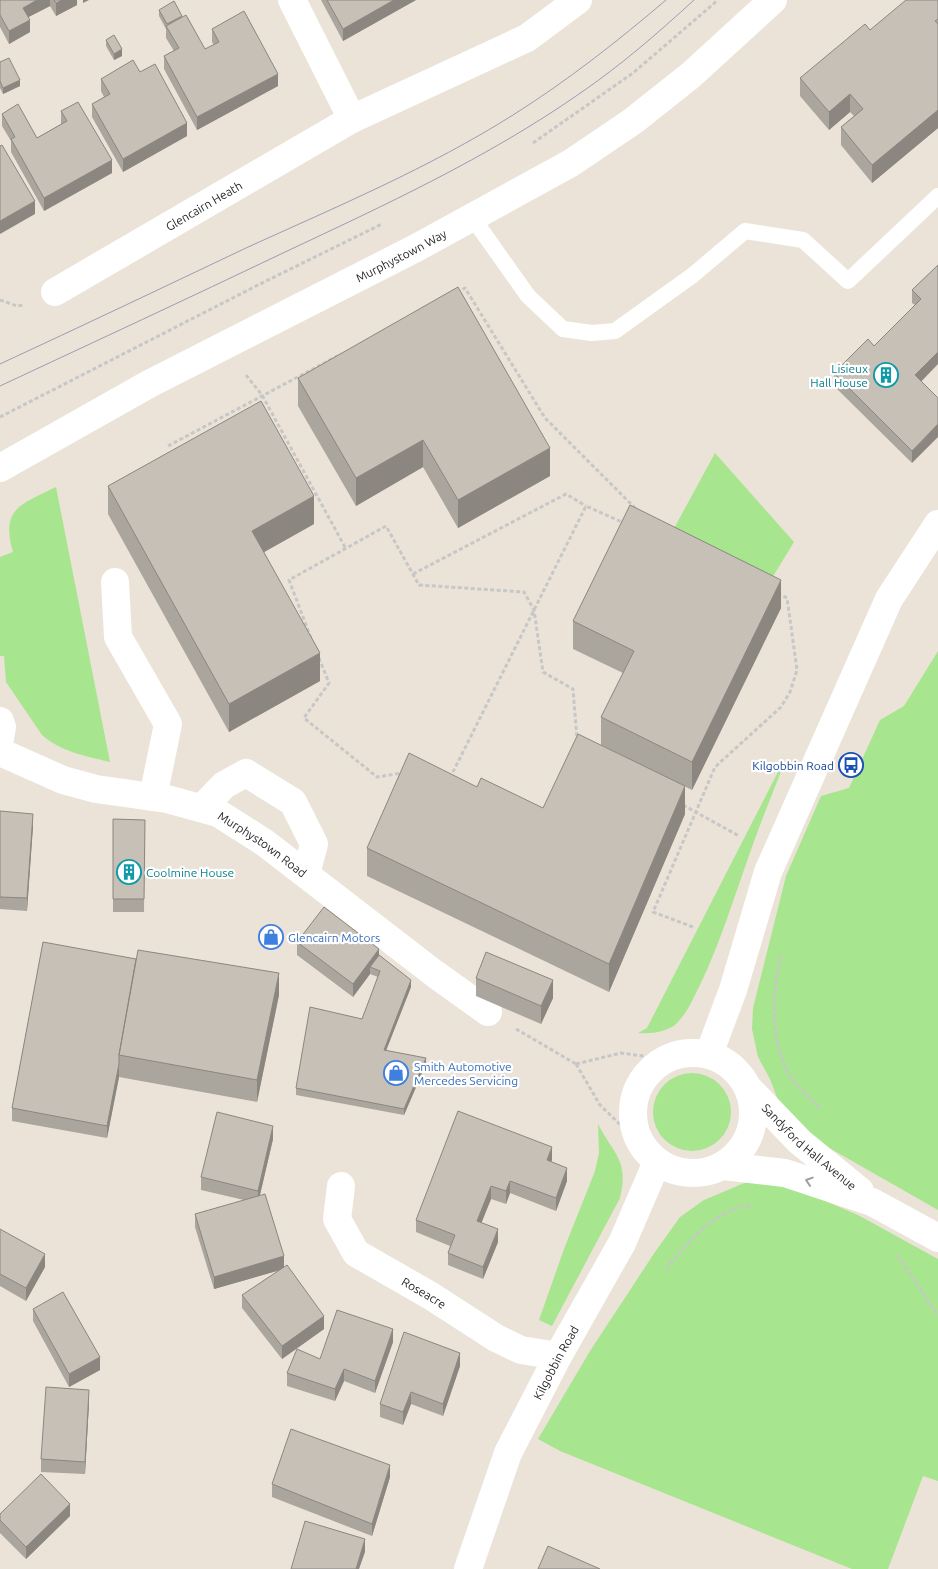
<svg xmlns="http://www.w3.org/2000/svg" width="938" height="1569" font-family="Ubuntu,sans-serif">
  <rect width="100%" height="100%" fill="#ebe3d7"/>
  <!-- green -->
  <path fill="#a8e58f" d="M715 453 794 542 769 583 671 534Z
    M56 487 110 762C86 756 61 752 42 735L6 682 4 656H0V557L13 552C0 508 22 504 56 487Z
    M938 651V1210L817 1141 778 1100 770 1079 758 1057 752 1029 753 1008 786 876 821 796 849 788 880 720 904 706Z
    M780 768 782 769C772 795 761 821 752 847 735 894 721 942 699 987 693 999 687 1013 677 1023 668 1032 651 1034 638 1033L647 1028Z
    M653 1112a39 39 0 1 1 78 0a39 39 0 1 1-78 0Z
    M598 1124C614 1155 629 1160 620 1198L552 1326 539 1320 564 1249 595 1171 599 1153Z
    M749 1181 790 1186 858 1215 938 1259V1481L923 1476 888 1569H852L560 1451 538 1439 590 1351 655 1252 680 1217 704 1200Z"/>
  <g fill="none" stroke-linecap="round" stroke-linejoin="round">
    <!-- path -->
    <path stroke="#c7c7c7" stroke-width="3" stroke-dasharray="4 2.5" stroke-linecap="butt" d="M533 143 633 73 718 0
      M457 293 465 288 545 418 637 510
      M0 300 17 306 25 305
      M246 375 262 395 346 549
      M0 417 260 284 382 224
      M168 446 341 354
      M413 574 566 494 586 506
      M311 638 289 580 386 526 419 585 524 592 534 610 543 672 573 689 577 739
      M319 658 329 683 304 718 377 777 402 773
      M450 778 586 506 624 523
      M683 805 739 836
      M693 927 653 912 715 767 781 707 790 692 797 670 787 598 777 593
      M781 955C772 991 770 1043 790 1076 797 1087 809 1097 819 1108
      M516 1029 576 1064
      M576 1064 600 1105 635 1139
      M576 1064 621 1053 665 1059
      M898 1256 938 1316
      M666 1269C688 1243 716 1206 753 1206"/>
    <!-- lane -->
    <path stroke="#fff" stroke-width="16" d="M472 217 528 296 563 329 592 333 615 331 693 275 745 231 803 240 848 281 938 196"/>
    <!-- street -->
    <g stroke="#fff" stroke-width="28">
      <path d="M292 0 352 119"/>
      <path id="s1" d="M55 292 352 119 527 38 578 0"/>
      <path d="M115 582 118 637 168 724 153 797"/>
      <path d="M0 721 2 727 0 739"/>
      <path id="s2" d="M0 752 63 780 96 789 167 799 218 813 265 843 435 974 488 1012"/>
      <path d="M202 808 224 785 246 773 293 802 314 844 306 874"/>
      <path id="s3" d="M748 1088 800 1142 860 1191"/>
      <path d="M723 1166 785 1173 872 1202 938 1238"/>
      <path id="s4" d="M341 1186 337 1219 356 1253 431 1296 496 1338 521 1350 558 1356"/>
    </g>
    <!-- secondary -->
    <g stroke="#fff" stroke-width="28">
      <path id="s5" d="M0 468 149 384 416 248 571 163 633 121 691 75 773 0"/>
      <circle cx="693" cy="1113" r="60"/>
      <path d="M709 1054 733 990 768 872 889 599 938 524"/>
      <path id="s6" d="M468 1569 508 1453 558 1356 622 1243 657 1162"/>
    </g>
    <!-- tram -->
    <path stroke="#9a9cb3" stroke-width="1" d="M0 364C82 326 164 287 246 248 336 207 429 168 513 115 567 81 618 41 666 0
      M0 386C94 342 189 298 283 253 385 205 487 158 579 94 620 66 657 34 694 0"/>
  </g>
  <!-- wall -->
  <path fill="#aaa59d" d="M0 0H77V5L56 16 50 6 28 17 30 32 9 44 0 27Z
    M321 0H416L343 41Z
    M938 0V128L872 183 841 145V127L854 116 850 112 829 130 800 96V78L870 30Z
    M159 10 182 17 205 49 214 45 212 42V29L278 86 197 130 164 69V56L174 51 166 38V29L159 16Z
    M106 40 122 56 114 60 106 46Z
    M0 62 20 86 3 94 0 88Z
    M140 72 187 136 123 172 92 117V104L104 97 101 91V79Z
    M61 111 112 173 44 211 11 152V141L2 126V114L37 138 61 124Z
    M938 265 921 381 912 463 834 386V373L874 346 915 305 912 303V290Z
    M298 378 550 476 458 528 423 467 356 506 298 406Z
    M108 486 314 524 264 552 320 681 229 732 108 514Z
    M781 608 692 790 601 745V717L623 673 573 649V621Z
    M477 787 543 808 685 814 609 992 367 876V848Z
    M0 811 33 826 27 911 0 909Z
    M113 819 145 820 144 912H113Z
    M43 942 279 995 257 1102 119 1077 107 1138 12 1121V1108Z
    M297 942 379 955 411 987 386 1050 426 1064 404 1115 296 1095V1088L362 1019 378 977 370 974 353 997 297 955Z
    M476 978 553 998 541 1024 476 996Z
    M273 1139 260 1195 284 1267 324 1329 282 1359 242 1308V1295L280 1270 214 1289 195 1227V1214L244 1200 201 1190V1177Z
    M552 1160 551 1162 567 1181 556 1211 510 1193 506 1204 491 1199 481 1223 498 1242 483 1279 448 1265V1253L450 1246 416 1232V1220Z
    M0 1229 45 1267 26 1301 0 1286Z
    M33 1309 100 1370 69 1387 33 1321Z
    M393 1342 375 1393 344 1381 335 1401 287 1386V1373L320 1359Z
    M460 1366 443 1416 411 1404 403 1425 380 1417V1404Z
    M89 1403 85 1474 41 1472V1459Z
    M390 1477 372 1536 272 1497V1484Z
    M0 1514 70 1516 26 1559 0 1533Z"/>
  <!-- shaded-wall -->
  <path fill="#8b8680" d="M37 0H50V6L23 20V8Z
    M62 0H77V5L56 16V3Z
    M83 0H89L83 3Z
    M394 0H416L343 41V29Z
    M30 20V32L9 44V31Z
    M122 49V56L114 60V54Z
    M278 74V86L197 130V117Z
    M20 80V86L3 94V88Z
    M850 94V112L829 130V112Z
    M938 110V128L872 183V165Z
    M187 123V136L123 172V159Z
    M112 160V173L44 211V198Z
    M35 201V214L0 234V221Z
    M938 352V364L915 388V375Z
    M938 424V437L912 463V451Z
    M423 440V467L356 506V478Z
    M550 448V476L458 528V500Z
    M314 496V524L252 559V531Z
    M781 580V608L692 790V762Z
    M320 653V681L229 732V704Z
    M685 786V814L609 992V964Z
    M33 814V826L27 911V898Z
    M379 949V962L370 967V974L353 997V984Z
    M279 973V995L257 1102V1080Z
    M411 980V987L384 1056V1050Z
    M553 980V998L541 1024V1006Z
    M426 1058V1064L404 1115V1109Z
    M119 1064V1077L107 1138V1126Z
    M273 1126V1139L258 1203V1191Z
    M552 1147V1160L547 1172V1160Z
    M567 1168V1181L556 1211V1198Z
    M510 1181V1193L506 1204V1191Z
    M491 1186V1199L477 1234V1221Z
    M498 1229V1242L483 1279V1267Z
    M45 1254V1267L26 1301V1288Z
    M284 1256V1269L214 1289V1277Z
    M324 1316V1329L282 1359V1346Z
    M393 1329V1342L375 1393V1381Z
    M460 1353V1366L443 1416V1404Z
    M100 1357V1370L69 1387V1374Z
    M344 1369V1381L335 1401V1389Z
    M89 1390V1403L85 1474V1462Z
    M411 1392V1404L403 1425V1412Z
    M390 1465V1477L372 1536V1524Z
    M70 1504V1516L26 1559V1547Z
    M365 1539V1552L359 1569H356Z"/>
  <!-- building -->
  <path fill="#c6c0b7" stroke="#8b8680" d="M0 0H37L23 8 30 20 9 31 0 15Z
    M54 0H62L56 3Z
    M327 0H394L343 29Z
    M906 0H938V19L935 21 938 24V110L872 165 841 127 863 109 850 94 829 112 800 78 865 24 870 30Z
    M174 1 182 16 167 24 159 10Z
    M244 11 278 74 197 117 164 56 179 48 166 26 186 15 205 49 219 42 212 29Z
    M114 35 122 49 114 54 106 40Z
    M9 58 20 80 3 88 0 81V62Z
    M133 60 140 72 155 64 187 123 123 159 92 104 110 94 101 79Z
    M78 102 112 160 44 198 11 139 15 137 2 114 18 104 37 138 67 121 61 111Z
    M2 145 35 201 0 221V146Z
    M938 265V352L915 375 938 398V424L912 451 834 373 868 339 874 346 921 299 912 290Z
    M458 287 550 448 458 500 423 440 356 478 298 378Z
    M261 401 314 496 252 531 320 653 229 704 108 486Z
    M630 505 781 580 692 762 601 717 634 651 573 621Z
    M578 734 685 786 609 964 367 848 409 753 477 787 481 778 543 808Z
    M0 811 33 814 27 898 0 897Z
    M113 819 145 820 144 899H113Z
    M324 907 379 949 353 984 297 942Z
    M43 942 136 959 119 1055V1064L107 1126 12 1108Z
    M138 950 279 973 257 1080 119 1055Z
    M486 952 553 980 541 1006 476 978Z
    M379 955 411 980 384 1050 426 1058 404 1109 296 1088 310 1007 362 1019 380 971 370 967Z
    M458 1111 552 1147 547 1160 567 1168 556 1198 510 1181 506 1191 491 1186 477 1221 498 1229 483 1267 448 1253 455 1235 416 1220Z
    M217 1112 273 1126 258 1191 201 1177Z
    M265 1194 284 1256 214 1277 195 1214Z
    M0 1229 45 1254 26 1288 0 1274Z
    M287 1265 324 1316 282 1346 242 1295Z
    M63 1292 100 1357 69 1374 33 1309Z
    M337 1310 393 1329 375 1381 344 1369 335 1389 287 1373 297 1349 320 1359Z
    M404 1332 460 1353 443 1404 411 1392 403 1412 380 1404Z
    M46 1387 89 1390 85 1462 41 1459Z
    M291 1429 390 1465 372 1524 272 1484Z
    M41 1474 70 1504 26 1547 0 1520V1514Z
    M305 1521 365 1539 356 1569H291Z
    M548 1546 600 1569H538Z"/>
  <!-- one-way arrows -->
  <defs><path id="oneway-chevron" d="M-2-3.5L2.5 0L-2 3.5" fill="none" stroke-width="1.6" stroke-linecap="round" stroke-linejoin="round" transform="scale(1.25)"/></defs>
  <use stroke="#9e9e9e" href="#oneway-chevron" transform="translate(809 1181) rotate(-162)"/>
  <!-- icons -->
  <defs>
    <symbol id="building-ring" viewBox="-11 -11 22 22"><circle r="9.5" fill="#fff" stroke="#0f9aa8" stroke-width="1.5"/><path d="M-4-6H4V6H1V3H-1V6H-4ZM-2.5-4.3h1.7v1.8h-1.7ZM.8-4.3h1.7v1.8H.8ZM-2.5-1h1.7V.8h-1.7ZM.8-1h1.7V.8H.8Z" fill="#0f9aa8"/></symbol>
    <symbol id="bus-ring" viewBox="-11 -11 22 22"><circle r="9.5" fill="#fff" stroke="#1a4fb4" stroke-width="1.5"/><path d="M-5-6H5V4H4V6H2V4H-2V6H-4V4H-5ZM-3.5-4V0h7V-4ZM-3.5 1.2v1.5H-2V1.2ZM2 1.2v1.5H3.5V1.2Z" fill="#1a4fb4"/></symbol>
    <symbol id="shop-ring" viewBox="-11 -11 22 22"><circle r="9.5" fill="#fff" stroke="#3f7fe0" stroke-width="1.5"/><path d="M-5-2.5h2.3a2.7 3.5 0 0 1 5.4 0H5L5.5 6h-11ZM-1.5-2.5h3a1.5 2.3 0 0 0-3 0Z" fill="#3f7fe0"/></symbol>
  </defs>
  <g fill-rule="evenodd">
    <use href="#building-ring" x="872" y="361" width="28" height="28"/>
    <use href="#bus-ring" x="837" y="751" width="28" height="28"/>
    <use href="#building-ring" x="115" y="858" width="28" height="28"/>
    <use href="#shop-ring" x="257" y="923" width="28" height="28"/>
    <use href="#shop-ring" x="382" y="1059" width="28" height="28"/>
  </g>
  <g text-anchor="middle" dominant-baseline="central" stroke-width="4.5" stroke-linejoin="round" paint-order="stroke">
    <!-- street labels -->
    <g font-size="12" fill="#272727" stroke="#fff">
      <text stroke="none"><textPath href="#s1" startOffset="172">Glencairn Heath</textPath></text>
      <text stroke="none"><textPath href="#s5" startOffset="454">Murphystown Way</textPath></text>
      <text stroke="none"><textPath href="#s2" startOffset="282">Murphystown Road</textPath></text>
      <text stroke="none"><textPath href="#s3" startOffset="85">Sandyford Hall Avenue</textPath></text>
      <text stroke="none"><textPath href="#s4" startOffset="151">Roseacre</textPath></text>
      <text stroke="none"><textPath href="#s6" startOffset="225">Kilgobbin Road</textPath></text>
    </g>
    <!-- culture labels -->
    <g font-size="12" fill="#0d838f" stroke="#fff" text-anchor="end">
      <text x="868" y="368">Lisieux<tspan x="868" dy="14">Hall House</tspan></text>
      <text x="146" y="872" text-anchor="start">Coolmine House</text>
    </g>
    <!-- transit labels -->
    <g font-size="12" fill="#164399" stroke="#fff" text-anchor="end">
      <text x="834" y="765">Kilgobbin Road</text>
    </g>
    <!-- shop labels -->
    <g font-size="12" fill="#366cbe" stroke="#fff" text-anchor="start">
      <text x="288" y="937">Glencairn Motors</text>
      <text x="414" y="1066">Smith Automotive<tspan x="414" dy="14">Mercedes Servicing</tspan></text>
    </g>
  </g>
</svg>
